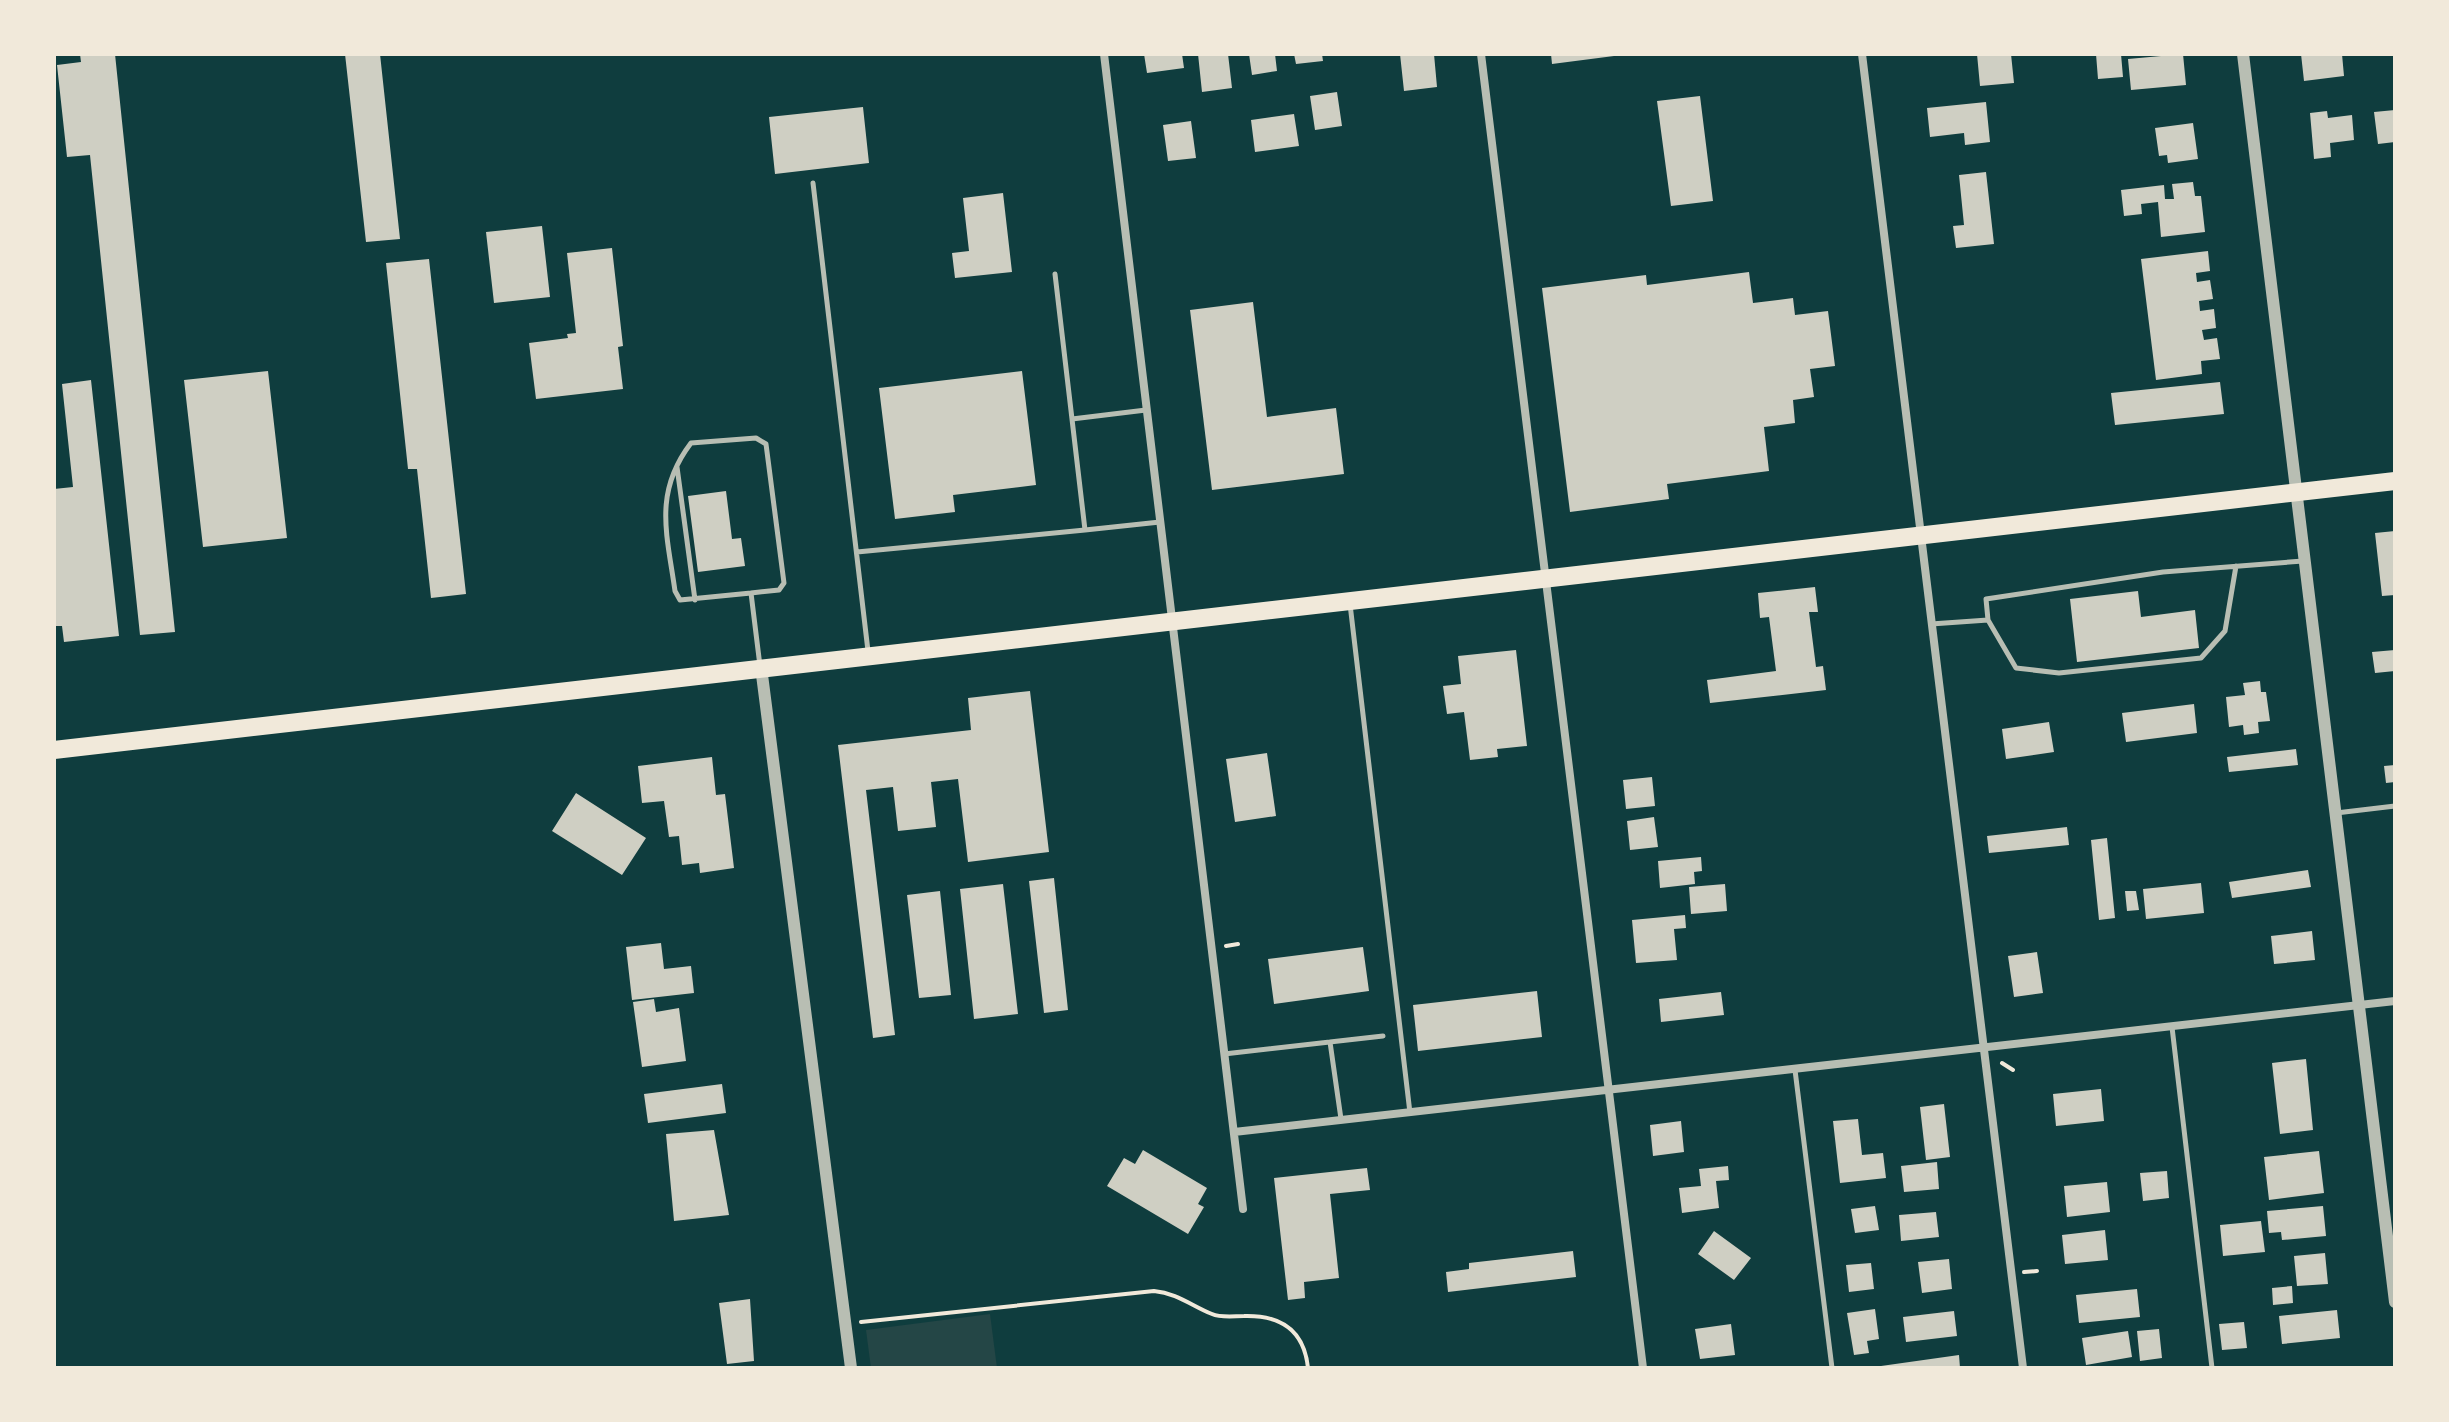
<svg xmlns="http://www.w3.org/2000/svg" width="2449" height="1422" font-family="Spectral,serif">
  <rect width="100%" height="100%" fill="#0f3d3e"/>
  <!-- green -->
  <path fill="#244646" d="M990 1314 997 1368H871L866 1330Z"/>
  <!-- building -->
  <path fill="#cfcfc3" d="M80 54H115L175 632 140 635 90 155 67 157 57 65 81 62Z
    M345 54H380L400 239 366 242Z
    M1144 54H1182L1184 68 1147 73Z
    M1198 54H1228L1232 88 1202 92Z
    M1249 54H1275L1277 71 1252 75Z
    M1294 54H1322L1323 61 1296 64Z
    M1400 54H1434L1437 87 1404 91Z
    M1551 54H1613L1614 56 1552 64Z
    M1977 54H2011L2014 83 1980 86Z
    M2096 54H2121L2123 77 2098 79Z
    M2183 54 2186 85 2131 90 2128 59Z
    M2301 54H2342L2344 76 2304 81Z
    M1337 92 1342 126 1315 130 1310 96Z
    M1700 96 1713 201 1671 206 1657 101Z
    M1986 102 1990 142 1965 145 1964 133 1930 137 1927 108Z
    M863 107 869 163 775 174 769 117Z
    M2395 110V142L2378 144 2374 112Z
    M2327 111 2328 118 2352 115 2354 140 2330 143 2331 157 2314 159 2310 113Z
    M1294 114 1299 146 1255 152 1251 120Z
    M1191 121 1196 158 1168 161 1163 125Z
    M2193 123 2198 159 2168 163 2167 155 2159 156 2155 128Z
    M1986 172 1994 244 1956 248 1953 226 1964 225 1959 175Z
    M2193 182 2195 196H2201L2205 232 2161 237 2158 202 2141 204 2142 214 2124 216 2121 190 2164 185 2165 199H2174L2172 184Z
    M1003 193 1012 272 955 278 952 253 969 251 963 198Z
    M542 226 550 297 494 303 486 232Z
    M612 248 623 346 618 347 623 389 536 399 529 343 568 338 567 334 576 333 567 253Z
    M2208 251 2210 271 2196 273 2197 282 2210 280 2213 299 2199 301 2200 311 2214 309 2216 328 2202 330 2204 340 2217 338 2220 359 2201 361 2202 374 2156 380 2141 259Z
    M429 259 466 594 431 598 417 469H408L386 263Z
    M1749 272 1753 303 1793 298 1795 315 1828 311 1835 366 1810 369 1814 397 1793 400 1795 423 1764 427 1769 471 1667 484 1669 499 1570 512 1542 288 1646 275 1647 285Z
    M1253 302 1267 417 1336 408 1344 474 1212 490 1190 310Z
    M268 371 287 538 203 547 184 380Z
    M1022 371 1036 485 953 495 955 512 895 519 879 388Z
    M91 380 119 636 64 642 62 626H54V489L73 487 62 384Z
    M2220 382 2224 414 2115 425 2111 393Z
    M726 491 732 539 741 538 745 566 698 572 688 496Z
    M2395 531V595L2382 596 2375 533Z
    M1815 587 1818 612H1809L1816 667 1823 666 1826 690 1710 703 1707 680 1776 671 1769 617 1760 618 1758 593Z
    M2138 591 2141 617 2195 610 2199 648 2077 662 2070 599Z
    M1516 650 1527 746 1497 749 1498 757 1470 760 1464 712 1447 714 1443 686 1461 684 1458 656Z
    M2395 650V671L2375 673 2372 652Z
    M2260 681 2261 692H2266L2270 721 2258 722 2259 733 2244 735 2243 725 2229 727 2226 697 2245 695 2243 683Z
    M1030 691 1049 852 968 862 958 779 931 782 936 827 898 831 893 787 866 790 895 1035 873 1038 838 745 971 730 968 698Z
    M2194 704 2197 733 2126 742 2122 713Z
    M2049 722 2054 752 2006 759 2002 729Z
    M2296 749 2298 765 2229 772 2227 757Z
    M1267 753 1276 816 1235 822 1226 759Z
    M712 757 716 795 725 794 734 868 700 873 699 863 682 865 679 836 669 837 664 801 642 803 638 766Z
    M2395 765V782L2386 783 2384 766Z
    M1652 777 1655 806 1626 809 1623 780Z
    M576 793 646 838 622 875 552 831Z
    M1654 817 1658 847 1630 850 1627 821Z
    M2067 827 2069 845 1989 853 1987 836Z
    M2107 838 2115 918 2099 920 2091 840Z
    M1701 857 1702 871 1694 872 1695 884 1660 888 1658 861Z
    M2308 870 2311 887 2232 898 2229 882Z
    M1054 878 1068 1010 1044 1013 1029 881Z
    M2201 883 2204 913 2146 919 2143 889Z
    M1003 884 1018 1014 974 1019 960 889Z
    M1725 884 1727 911 1691 914 1689 887Z
    M940 891 951 995 919 998 907 895Z
    M2125 891H2136L2139 910 2127 911Z
    M1685 915 1686 928 1674 929 1677 960 1636 963 1632 920Z
    M2312 931 2315 960 2274 964 2271 936Z
    M661 943 664 969 691 966 694 993 632 1000 626 947Z
    M1363 947 1369 991 1274 1004 1268 959Z
    M2037 952 2043 993 2014 997 2008 956Z
    M1537 991 1542 1037 1418 1051 1413 1005Z
    M1721 992 1724 1015 1661 1022 1659 999Z
    M654 999 656 1012 679 1008 686 1061 642 1067 633 1002Z
    M2306 1059 2313 1130 2280 1134 2272 1063Z
    M722 1084 726 1113 648 1123 644 1094Z
    M2101 1089 2104 1121 2056 1126 2053 1094Z
    M1944 1104 1950 1157 1926 1160 1920 1107Z
    M1858 1119 1862 1155 1883 1153 1886 1178 1840 1183 1833 1121Z
    M1681 1121 1684 1152 1653 1156 1650 1125Z
    M714 1130 729 1215 674 1221 666 1134Z
    M1143 1150 1207 1188 1198 1204 1204 1207 1188 1234 1107 1186 1124 1158 1135 1164Z
    M2319 1151 2324 1193 2269 1200 2264 1157Z
    M1937 1162 1939 1189 1904 1192 1901 1166Z
    M1728 1166 1729 1180 1716 1181 1719 1208 1682 1213 1679 1188 1701 1186 1699 1169Z
    M1367 1168 1370 1190 1330 1194 1339 1278 1304 1282 1305 1298 1288 1300 1274 1178Z
    M2167 1171 2169 1198 2143 1201 2140 1173Z
    M2107 1182 2110 1212 2067 1217 2064 1186Z
    M1875 1206 1879 1230 1855 1233 1851 1209Z
    M2323 1206 2326 1236 2282 1240 2281 1232 2269 1233 2267 1211Z
    M1936 1212 1939 1237 1901 1241 1899 1215Z
    M2261 1221 2265 1252 2223 1256 2220 1225Z
    M2105 1230 2108 1260 2065 1264 2062 1235Z
    M1714 1231 1751 1258 1734 1280 1698 1254Z
    M1573 1251 1576 1277 1448 1292 1446 1272 1469 1269V1263Z
    M2325 1253 2328 1284 2297 1286 2294 1256Z
    M1949 1259 1952 1289 1922 1293 1918 1262Z
    M1871 1263 1874 1289 1849 1292 1846 1265Z
    M2292 1286 2293 1303 2273 1305 2272 1288Z
    M2137 1289 2140 1317 2079 1323 2076 1295Z
    M750 1299 754 1361 727 1364 719 1303Z
    M1875 1309 1879 1339 1867 1341 1869 1353 1854 1355 1847 1313Z
    M2337 1310 2340 1338 2282 1344 2279 1316Z
    M1954 1311 1957 1336 1906 1342 1903 1317Z
    M2244 1322 2247 1348 2222 1350 2219 1324Z
    M1731 1324 1735 1355 1700 1359 1695 1329Z
    M2159 1329 2162 1358 2140 1361 2137 1331Z
    M2128 1331 2132 1357 2086 1365 2082 1338Z
    M1959 1355 1960 1368H1881V1366Z"/>
  <g fill="none" stroke-linecap="round" stroke-linejoin="round">
    <!-- path -->
    <path stroke="#f1e9da" stroke-width="4" d="M1226 946 1238 944
      M2002 1063 2013 1070
      M2024 1272 2037 1271
      M861 1322 1154 1291C1177 1293 1192 1306 1212 1314 1221 1318 1234 1316 1244 1316 1281 1315 1304 1330 1308 1368"/>
    <!-- service -->
    <path stroke="#b8beb3" stroke-width="5" d="M813 183 868 651
      M1072 419 1146 410
      M677 467 695 600
      M1085 530 1160 522
      M857 552 1085 530 1055 274
      M751 593 680 600 675 591C667 534 653 493 691 443L756 438 766 444 784 583 779 590 751 593 760 666
      M1350 604 1410 1113
      M1988 620 2016 668 2059 673 2201 658 2225 631 2236 566
      M1931 624 1988 620 1986 599 2163 572 2303 561
      M2336 813 2395 806
      M2172 1027 2212 1368
      M1330 1042 1341 1119
      M1224 1054 1383 1036
      M1795 1070 1832 1368"/>
    <!-- minor -->
    <path stroke="#b8beb3" stroke-width="8" d="M1104 54 1243 1209
      M1481 54 1643 1368
      M1862 54 2023 1368
      M1234 1132 2395 1001"/>
    <!-- tertiary -->
    <path stroke="#b8beb3" stroke-width="12" d="M2243 54 2395 1302
      M761 667 851 1368"/>
    <!-- trunk -->
    <path stroke="#f1e9da" stroke-width="18" d="M54 750 2395 481"/>
  </g>
  <!-- border -->
  <rect width="2449" height="1422" fill="none" stroke="#f1e9da" stroke-width="112"/>
</svg>
